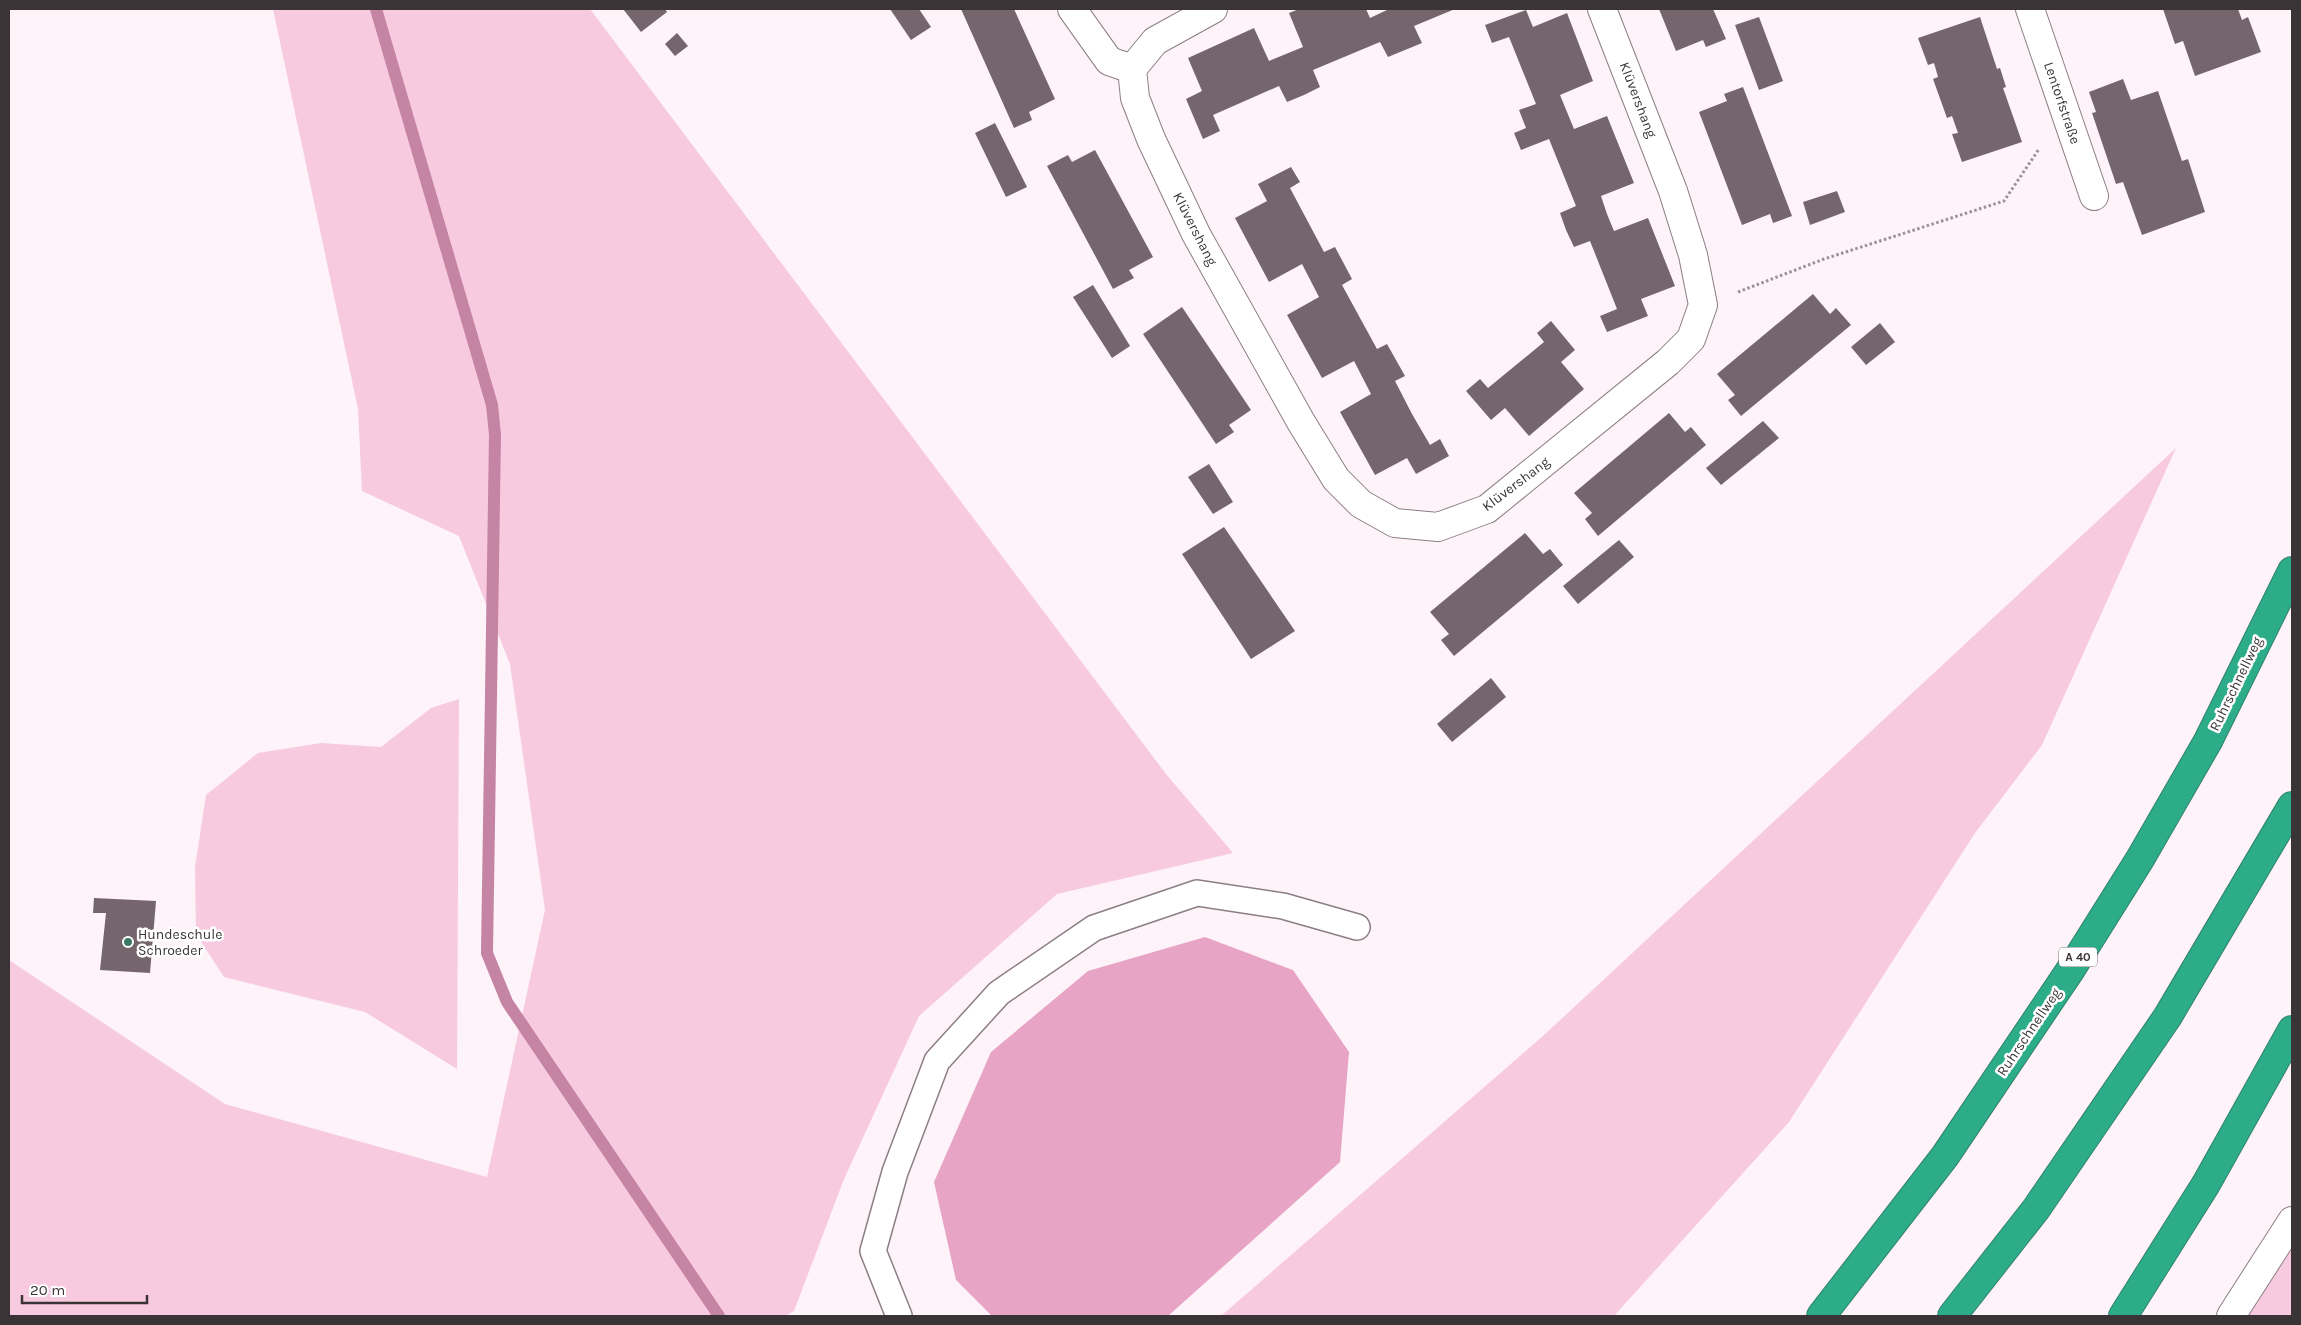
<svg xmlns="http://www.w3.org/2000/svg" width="2301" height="1325" font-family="Karla,sans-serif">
  <rect width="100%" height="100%" fill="#fdf3f8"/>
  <!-- green -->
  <path fill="#f8cadf" d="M273 9H590L1166 774 1233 853 1057 894 919 1016 844 1179 794 1311 785 1316H9V960L225 1104 487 1177 545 910 510 664 459 536 362 491 358 409Z
    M2176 448 2042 745 1975 833 1789 1122 1614 1316H1221L1543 1036Z
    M459 699 457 1069 365 1012 224 977 196 934 195 867 206 795 258 753 321 743 381 747 431 708Z
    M2292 1230V1316H2239Z"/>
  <!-- forest -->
  <path fill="#e8a4c5" d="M1205 937 1293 970 1349 1052 1340 1162 1168 1316H992L956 1280 934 1182 991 1052 1088 971Z"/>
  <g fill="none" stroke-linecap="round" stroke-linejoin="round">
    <!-- stream -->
    <path stroke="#c584a4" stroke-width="12" d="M376 9 492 405 495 435 487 953 507 1002 719 1316"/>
  </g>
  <!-- building -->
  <path fill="#74666c" d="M623 9H665L667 12 641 32Z
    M890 9H919L931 27 911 40Z
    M961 9H1014L1055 99 1029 112 1032 120 1014 128Z
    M1299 9H1366L1370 18 1389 9H1455L1414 26 1422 43 1388 57 1380 42 1313 70 1320 87 1304 95 1287 102 1279 86 1213 115 1220 131 1203 139 1186 99 1202 91 1188 58 1254 28 1269 61 1303 47 1289 13Z
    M1659 9H1713L1726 39 1706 47 1703 40 1676 51Z
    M2163 9H2238L2242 20 2248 17 2261 52 2195 76 2183 41 2175 44Z
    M1526 10 1533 27 1567 13 1593 81 1560 95 1574 129 1607 116 1634 183 1601 196 1607 214 1614 231 1648 218 1675 286 1641 299 1648 316 1607 332 1600 316 1617 309 1590 241 1574 247 1566 230 1560 213 1576 206 1549 139 1521 150 1514 133 1526 128 1519 110 1536 104 1509 37 1492 43 1485 25Z
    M1759 17 1783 81 1759 90 1735 25Z
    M1980 17 1997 69 2000 68 2006 87 2003 88 2022 142 1962 162 1952 134 1958 133 1952 116 1947 118 1933 79 1938 77 1934 63 1928 65 1918 38Z
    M677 33 688 46 675 56 665 44Z
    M2123 79 2131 100 2158 91 2182 161 2188 159 2205 212 2142 235 2123 182 2116 184 2092 113 2096 112 2089 92Z
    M1743 87 1792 216 1773 223 1770 214 1742 225 1699 112 1727 101 1724 94Z
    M995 123 1027 187 1006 197 975 133Z
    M1095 150 1153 257 1129 270 1134 278 1113 289 1047 166 1068 155 1072 162Z
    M1291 167 1300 182 1290 188 1324 252 1335 247 1352 279 1342 285 1377 349 1387 344 1405 376 1395 381 1412 414 1430 445 1440 439 1449 456 1416 474 1407 458 1375 475 1340 412 1371 394 1354 361 1322 378 1287 315 1319 297 1302 264 1269 282 1235 218 1267 201 1258 184Z
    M1837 191 1845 212 1810 225 1803 202Z
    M1093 285 1130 346 1112 358 1073 297Z
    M1813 294 1830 314 1836 308 1851 325 1741 416 1728 400 1735 395 1717 374Z
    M1182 307 1251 410 1229 425 1234 432 1216 444 1143 334Z
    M1551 321 1575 350 1561 362 1584 389 1529 436 1505 408 1491 420 1466 391 1480 379 1488 388 1544 342 1537 333Z
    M1880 323 1895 342 1866 365 1851 347Z
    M1669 413 1685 432 1691 427 1706 445 1598 536 1585 519 1592 513 1574 493Z
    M1763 421 1779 438 1721 485 1706 468Z
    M1209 464 1233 502 1213 514 1188 477Z
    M1224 527 1295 631 1251 659 1182 554Z
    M1525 533 1543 554 1550 549 1563 565 1454 656 1441 640 1449 634 1430 612Z
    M1619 540 1634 557 1578 604 1563 586Z
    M1491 678 1506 697 1452 742 1437 724Z
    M94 898 156 901 150 973 100 970 106 913H93Z"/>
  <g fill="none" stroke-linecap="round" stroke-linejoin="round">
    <defs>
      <path id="lane" d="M899 1316 873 1251 895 1172 937 1061 999 993 1094 928 1197 893 1283 906 1357 927"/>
      <path id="street" d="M1072 9 1109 61 1132 69
        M1213 9 1155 41 1132 69 1135 98 1151 139 1196 234 1301 422 1336 479 1361 504 1395 523 1438 527 1487 509 1668 362 1691 339 1703 305 1693 255 1673 191 1602 9
        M2030 9 2094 196"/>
      <path id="secondary" d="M2231 1316 2292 1221"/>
      <path id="highway" d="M1821 1316 1945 1156 2071 969 2140 859 2208 741 2292 571
        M1952 1316 2036 1209 2168 1016 2292 806
        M2123 1316 2206 1184 2292 1030"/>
    </defs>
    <!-- lane casing -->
    <use href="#lane" stroke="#8c7e84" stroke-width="28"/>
    <!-- street casing -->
    <use href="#street" stroke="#8c7e84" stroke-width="30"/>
    <!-- secondary casing -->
    <use href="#secondary" stroke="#8c7e84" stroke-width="30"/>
    <!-- highway casing -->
    <use href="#highway" stroke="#32826c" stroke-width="30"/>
    <!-- path -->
    <path stroke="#9a9296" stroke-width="3" stroke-dasharray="2.5 2.5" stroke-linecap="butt" d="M1738 292 1824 259 2004 201 2039 149"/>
    <!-- lane -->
    <use href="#lane" stroke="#fff" stroke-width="25"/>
    <!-- street -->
    <use href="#street" stroke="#fff" stroke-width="28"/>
    <!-- secondary -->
    <use href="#secondary" stroke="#fff" stroke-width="28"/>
    <!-- highway -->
    <use href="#highway" stroke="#2dac89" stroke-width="28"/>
  </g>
  <!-- markers -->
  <circle fill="#3c7a66" stroke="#fff" stroke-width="2" cx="128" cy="942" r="5"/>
  <g text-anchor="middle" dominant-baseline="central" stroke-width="5" stroke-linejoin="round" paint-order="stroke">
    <!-- shield labels -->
    <rect fill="#fff" stroke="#757173" stroke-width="1" x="2059" y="947.5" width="38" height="19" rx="4"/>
    <g font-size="12" font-weight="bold" fill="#3a3437">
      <text x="2078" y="957">A 40</text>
    </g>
    <!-- street labels -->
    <g font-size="14" fill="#3a3437" stroke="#fff">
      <text transform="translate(1638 100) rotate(69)">Klüvershang</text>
      <text transform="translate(2062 103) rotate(71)">Lentorfstraße</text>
      <text transform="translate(1195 229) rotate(63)">Klüvershang</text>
      <text transform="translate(1516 484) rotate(-37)">Klüvershang</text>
      <text transform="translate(2236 684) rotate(-64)">Ruhrschnellweg</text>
      <text transform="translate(2029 1032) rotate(-56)">Ruhrschnellweg</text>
    </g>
    <!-- poi labels -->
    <g font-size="14" fill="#3a3437" stroke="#fff" text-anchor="start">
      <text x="138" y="934">Hundeschule<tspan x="138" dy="16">Schroeder</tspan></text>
    </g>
  </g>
  <!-- border -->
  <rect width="2301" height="1325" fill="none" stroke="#3a3437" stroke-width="20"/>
  <!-- scale -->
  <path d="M22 1295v8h125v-8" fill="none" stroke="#3a3437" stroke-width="2.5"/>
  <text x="30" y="1295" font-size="15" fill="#3a3437" stroke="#ffffff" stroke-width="4" paint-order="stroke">20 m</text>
</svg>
